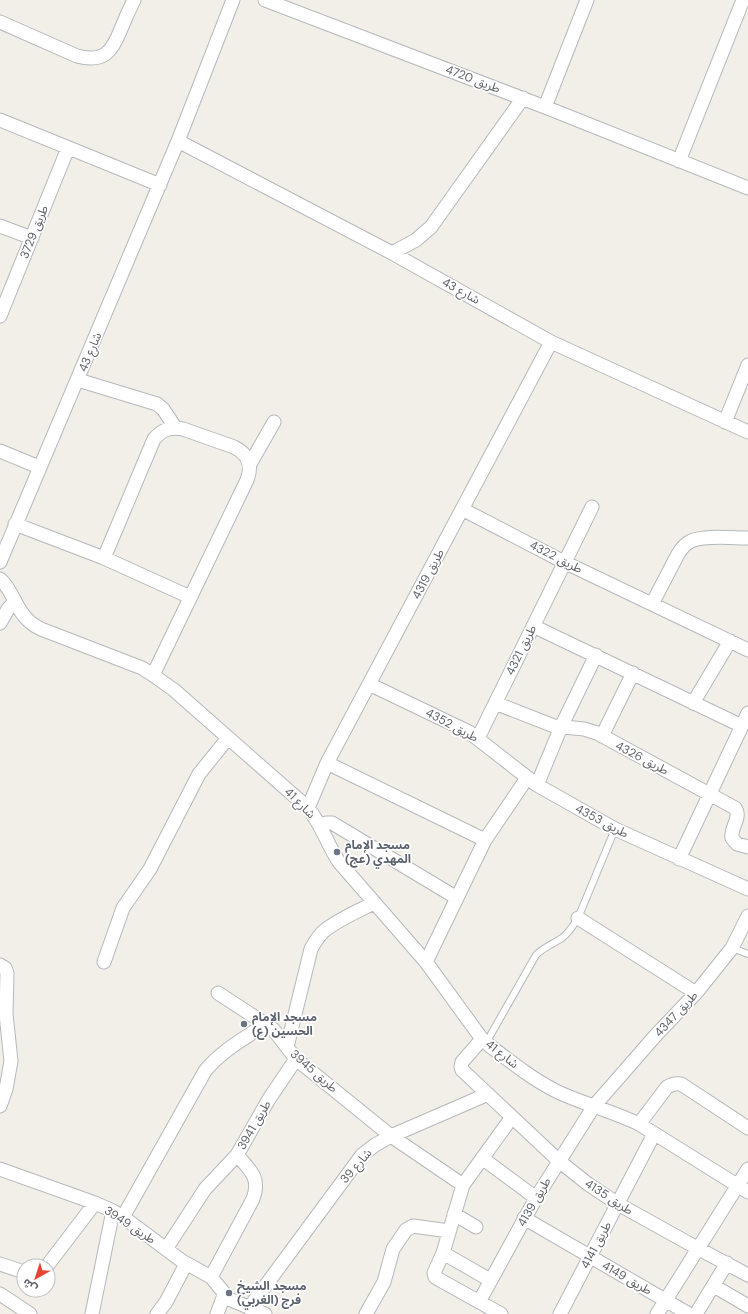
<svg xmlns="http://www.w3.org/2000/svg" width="748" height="1314" font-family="'DM Sans','Noto Sans Arabic',sans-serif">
  <rect width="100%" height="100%" fill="#f1efe8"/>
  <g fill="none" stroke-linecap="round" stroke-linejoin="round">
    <defs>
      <path id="service" d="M732 948 748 954
        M486 1043 536 955C544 947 553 944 562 938 569 933 573 926 578 918L615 829"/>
      <path id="minor" d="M265 0 545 107 748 188
        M0 22 77 56C104 63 112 52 121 29 125 19 129 10 134 0
        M545 107 587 0
        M0 120 160 185
        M178 141 392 253 551 342 748 432
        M679 161 743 0
        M0 226 32 238
        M392 253 416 240 431 227 523 98
        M0 316 68 148
        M78 380 157 404 163 409 175 427
        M725 422 748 365
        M0 451 39 467
        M250 464 274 422
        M462 509 564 562 748 650
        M15 524 104 558 190 597
        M104 558 154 439C163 429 170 427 183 429L234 447C248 454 253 465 247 480L153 675
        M0 562 178 141 233 0
        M0 579C12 589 15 607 26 618 30 623 35 626 41 629L142 668 153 675 174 690 308 808C322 825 327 844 339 862L426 962 482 1039 490 1046C511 1062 532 1079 556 1091 583 1104 612 1111 639 1124L748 1192
        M652 604 678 554C681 549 685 544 691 541 704 535 733 538 748 538
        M0 623 8 609 15 601
        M533 626 742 726
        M369 684 469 732 537 785 615 829 748 889
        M495 703 554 726 584 729 597 733 735 808C742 818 730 827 732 838L737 844 748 847
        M693 703 730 641
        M602 736 633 673
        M478 738 592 507
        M327 763 485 840
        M537 785 561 727 596 655
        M308 808 327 763 551 342
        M322 827 326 823H332L457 898
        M679 859 748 713
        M578 918 696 993
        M104 962 123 908 150 869 199 774 228 738
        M426 962 485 840 527 778
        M0 965 5 968 7 973 6 1014 11 1061 6 1089 0 1106
        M218 993 273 1029 296 1059 391 1136 463 1185
        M482 1039 462 1062 461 1067 462 1070 559 1161 588 1184 618 1204 699 1249 748 1275
        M287 1047 311 949C315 942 318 936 324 931 337 920 358 911 374 903
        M639 1124 667 1087C672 1084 675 1083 681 1084L748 1128
        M482 1158 536 1198
        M0 1169 95 1203 113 1211 123 1217 182 1261 211 1277 229 1299 265 1314
        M454 1214 476 1227
        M123 1217 205 1071C221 1051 245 1038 266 1024
        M524 1218 689 1314
        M166 1249 205 1189 237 1155 269 1099 296 1059
        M443 1253 490 1280
        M0 1264 24 1272
        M47 1266 95 1203
        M211 1277 253 1199C261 1178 250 1170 237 1155
        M714 1286 748 1306
        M0 1294 30 1314
        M479 1302 536 1198 594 1106 656 1035 696 993 732 948 748 916
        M249 1308 362 1155 375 1145 391 1136 488 1094
        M92 1314 113 1211
        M157 1314 166 1302 186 1264
        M217 1314 224 1295
        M366 1314 384 1282 393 1249 406 1230 413 1226 449 1231
        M501 1314 440 1280 435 1277 434 1273 443 1253 463 1185 512 1117
        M560 1314 654 1134
        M657 1314 748 1169
        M696 1314 727 1263"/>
    </defs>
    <!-- service casing -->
    <use href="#service" stroke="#b5b8bc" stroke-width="8"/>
    <!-- minor casing -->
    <use href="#minor" stroke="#b5b8bc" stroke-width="15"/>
    <!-- service -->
    <use href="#service" stroke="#fff" stroke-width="6"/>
    <!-- minor -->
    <use href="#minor" stroke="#fff" stroke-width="13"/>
  </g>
  <!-- markers -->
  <g fill="#6b7280" stroke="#fff" stroke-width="1.5">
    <circle cx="337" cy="852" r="4"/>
    <circle cx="244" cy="1024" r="4"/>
    <circle cx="229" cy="1293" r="4"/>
  </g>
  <g text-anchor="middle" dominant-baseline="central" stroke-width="3.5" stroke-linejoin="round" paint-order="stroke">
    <!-- street labels -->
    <g font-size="12" fill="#5f6368" stroke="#fff">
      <text transform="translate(473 79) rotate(21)">طريق 4720</text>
      <text transform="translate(34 232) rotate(-68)">طريق 3729</text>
      <text transform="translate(461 291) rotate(29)">شارع 43</text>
      <text transform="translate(90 352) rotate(-67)">شارع 43</text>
      <text transform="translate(556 557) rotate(27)">طريق 4322</text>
      <text transform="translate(428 574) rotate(-62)">طريق 4319</text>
      <text transform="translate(521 650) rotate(-64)">طريق 4321</text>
      <text transform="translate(452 725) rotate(28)">طريق 4352</text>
      <text transform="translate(642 758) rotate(28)">طريق 4326</text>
      <text transform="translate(300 803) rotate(45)">شارع 41</text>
      <text transform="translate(602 821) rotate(28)">طريق 4353</text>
      <text transform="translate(676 1014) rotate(-47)">طريق 4347</text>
      <text transform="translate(502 1054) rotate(38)">شارع 41</text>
      <text transform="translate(314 1071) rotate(41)">طريق 3945</text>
      <text transform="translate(254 1125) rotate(-60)">طريق 3941</text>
      <text transform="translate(356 1166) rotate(-49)">شارع 39</text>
      <text transform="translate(609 1197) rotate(33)">طريق 4135</text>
      <text transform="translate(534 1202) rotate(-60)">طريق 4139</text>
      <text transform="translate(130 1225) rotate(33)">طريق 3949</text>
      <text transform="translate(596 1245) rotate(-62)">طريق 4141</text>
      <text transform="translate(627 1278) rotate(30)">طريق 4149</text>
    </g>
    <!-- worship labels -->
    <g font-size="12" font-weight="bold" fill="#5b616d" stroke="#fff" text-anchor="start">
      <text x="345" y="845">مسجد الإمام<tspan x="345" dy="14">المهدي (عج)</tspan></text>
      <text x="252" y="1017">مسجد الإمام<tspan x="252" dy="14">الحسين (ع)</tspan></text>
      <text x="237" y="1286">مسجد الشيخ<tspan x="237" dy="14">فرج (الغربي)</tspan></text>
    </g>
  </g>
  <!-- north arrow -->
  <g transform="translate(36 1278) rotate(219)"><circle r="19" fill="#ffffff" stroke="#bfc1c3"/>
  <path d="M0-3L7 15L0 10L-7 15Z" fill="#ea4335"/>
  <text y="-6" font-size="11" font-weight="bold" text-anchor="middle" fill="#5f6368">ش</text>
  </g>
</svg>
